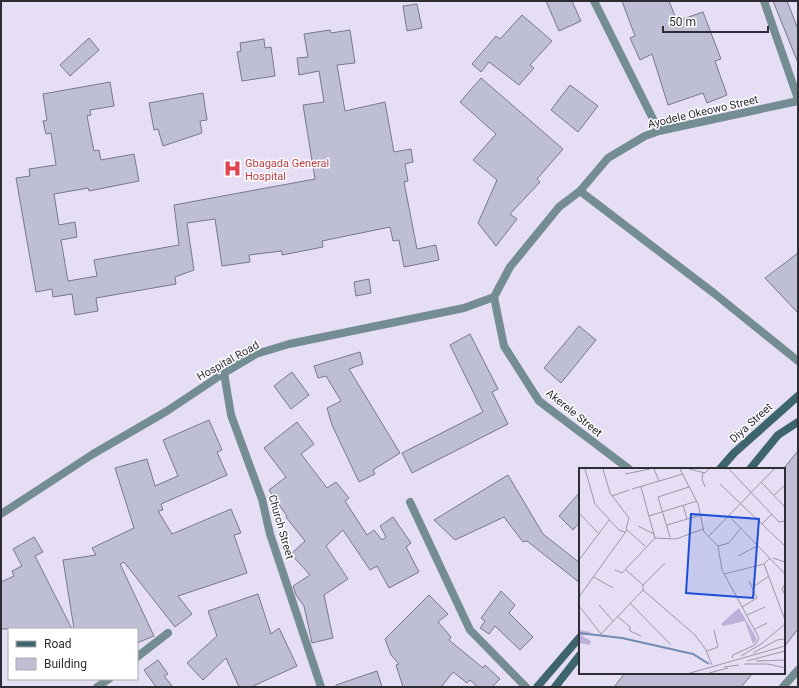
<svg xmlns="http://www.w3.org/2000/svg" width="799" height="688" font-family="Roboto,sans-serif">
  <rect width="100%" height="100%" fill="#e5def4"/>
  <!-- building -->
  <path fill="#bebed4" stroke="#78788c" d="M546 1H572L581 21 559 31Z
    M622 1H669L677 21 703 12 721 59 715 61 727 95 707 103 703 93 668 105 652 54 640 60 630 38 635 36Z
    M773 1H787L798 29V63Z
    M417 4 422 28 407 31 403 6Z
    M522 15 552 41 530 65 534 68 519 85 489 62 481 72 472 64 496 36 500 39Z
    M330 30 331 33 350 30 355 63 337 65 345 111 385 102 394 152 411 149 413 162 405 164 408 181 404 182 417 249 436 245 439 260 404 267 399 240 393 241 390 227 322 241 323 247 282 255V251L249 255 250 262 222 266 215 219 187 223 194 270 175 277 176 284 96 298 98 311 75 315 72 294 53 297 52 289 36 292 16 178 30 176 29 169 56 165 51 133 46 134 43 121 47 120 43 94 110 82 114 106 90 110 91 115 87 116 94 151 99 150 101 160 134 154 139 181 89 191 88 188 54 194 59 225 75 222 77 237 61 240 68 281 97 276 94 260 179 245 174 205 315 179 303 105 324 102 319 71 299 75 297 58 308 57 304 34Z
    M89 38 99 50 70 76 60 65Z
    M264 39 265 48 271 47 275 76 242 81 237 52 241 51 240 43Z
    M481 78 563 149 537 179 540 182 510 214 517 219 496 246 478 223 497 180 473 160 496 134 460 102Z
    M570 85 598 106 578 132 551 110Z
    M203 93 207 120 200 121 202 133 163 146 158 129 154 130 149 103Z
    M798 253V313L765 278Z
    M369 279 371 293 356 296 354 282Z
    M579 326 596 340 561 383 544 368Z
    M470 334 498 389 492 392 508 424 412 473 402 453 483 412 450 345Z
    M360 352 363 364 349 369 400 453 373 470 375 474 359 482 332 425 327 408 341 401 326 376 318 378 314 366Z
    M292 372 309 395 291 409 274 386Z
    M209 420 222 450 217 452 227 475 161 504 163 510 158 511 172 534 231 509 241 533 234 535 247 573 178 596 192 614 175 627 124 562 120 564 154 636 137 643V629H74L63 560 96 555 92 548 134 528 115 468 147 459 155 486 178 476 163 440Z
    M297 422 314 444 301 454 327 488 336 482 349 498 345 501 367 535 374 530 382 540 386 537 380 526 393 517 411 543 406 547 419 572 389 588 377 566 370 570 343 530 326 546 348 579 324 595 333 638 312 643 304 606 296 595 293 586 310 575 291 554 305 541 286 517 287 516 269 490 286 477 264 448Z
    M798 451V629L784 647V468Z
    M508 475 543 534 580 563V583L527 541 523 542 504 517 455 540 434 520Z
    M580 492V522L573 530 559 516Z
    M34 537 43 552 35 556 72 629H1V582L14 576 12 571 22 566 13 549Z
    M501 591 515 605 509 613 533 637 520 650 495 626 489 634 480 628 485 621 481 618Z
    M258 594 271 634 279 628 297 666 251 687H239L226 658 203 680 187 663 217 636 208 611Z
    M429 595 448 614 438 622 451 637 449 640 483 668 485 665 500 679 492 687H478L470 680 467 683 453 672 441 687H403L396 665 399 664 391 655 385 639Z
    M158 660 168 674 164 676 173 687H156L144 670Z
    M377 671 382 687H336V685Z
    M625 673H753L741 687H614Z"/>
  <g fill="none" stroke-linecap="round" stroke-linejoin="round">
    <!-- minor -->
    <path stroke="#748d93" stroke-width="8" d="M594 1 659 131
      M764 1 798 99
      M580 191 715 294 798 361
      M494 297 510 267 559 207 580 191 608 158 645 136 659 131 798 101
      M494 297 504 346 539 401 629 469
      M224 373 231 415 262 499 270 534 321 687
      M410 502 470 630 526 687
      M1 514 93 454 167 411 224 373 256 354 289 344 464 308 494 297
      M137 657 168 633
      M97 687 109 679
      M783 687 798 670"/>
    <!-- secondary -->
    <path stroke="#3e656d" stroke-width="8" d="M720 469 734 453 798 396
      M750 469 778 435 798 422
      M537 687 580 637
      M555 687 580 655"/>
  </g>
  <!-- icons -->
  <defs>
    <symbol id="hospital-bare" viewBox="-9 -9 18 18"><path d="M-5-5h3v3.5h4V-5h3V5h-3V1.5h-4V5h-3Z" fill="#e0444e" stroke="#fff" stroke-width="2.5" paint-order="stroke"/></symbol>
  </defs>
  <g fill-rule="evenodd">
    <use href="#hospital-bare" x="220" y="156" width="25" height="25"/>
  </g>
  <g text-anchor="middle" dominant-baseline="central" stroke-width="3" stroke-linejoin="round" paint-order="stroke">
    <!-- street labels -->
    <g font-size="11" fill="#2e2c34" stroke="#fff">
      <text transform="translate(703 112) rotate(-13)">Ayodele Okeowo Street</text>
      <text transform="translate(228 361) rotate(-29)">Hospital Road</text>
      <text transform="translate(574 413) rotate(39)">Akerele Street</text>
      <text transform="translate(751 423) rotate(-42)">Diya Street</text>
      <text transform="translate(281 527) rotate(74)">Church Street</text>
    </g>
    <!-- health labels -->
    <g font-size="11" fill="#be3a42" stroke="#fff" text-anchor="start">
      <text x="245" y="163">Gbagada General<tspan x="245" dy="13">Hospital</tspan></text>
    </g>
  </g>
  <!-- overview -->
  <g transform="translate(579 468)">
    <rect width="206" height="206" fill="#e5def4"/>
    <path d="M160 140 178 171 174 176 166 153 144 158 142 156ZM0 162 12 164 3 168 12 173 11 177 0 175Z" fill="#bcafd8"/>
    <path fill="none" stroke="#728bb3" stroke-width="2" d="M0 165 43 170 114 186 130 196"/>
    <path fill="none" stroke="#9c97a7" stroke-width="1" d="M6 1 16 36 40 62 46 64M24 1 31 25 50 50 47 61 66 78M75 1 80 13M101 1 119 36 125 64 139 78M110 1 126 5 130 1M150 1 200 54 206 53M124 5 123 11 126 19M46 6 71 1M182 14 206 39M141 16 206 78M62 19 76 70M53 21 104 6M195 27 206 17M33 28 50 22M104 37 108 51M0 45 19 65M149 47 206 106M70 48 118 33M183 56 193 46M88 57 122 47M59 58 75 66M91 69 79 29 110 19M129 69 195 1M139 78 143 102 180 170 176 177 154 187 153 190M139 78 150 75 161 61M159 88 178 78M194 90 206 94M0 92 30 52M185 96 206 152M36 102 43 105 76 70 97 71 124 61M47 102 64 117M145 106 185 96 191 90M15 109 34 120M206 116 203 121 206 127M174 119 190 108M64 122 116 167 127 182 133 197M64 122V117L86 95M0 129 48 62M51 135 92 177M20 137 34 153M0 138 22 166 64 122M163 139 178 130 170 113M168 147 186 139M38 148 51 159V163L62 168M176 161 188 155M128 183 139 179 135 162M174 185 198 172 206 171M162 188 182 176 206 156M168 193 206 183M177 193 206 192M165 196H189L206 200M145 199 160 197M111 205 206 178M130 205 149 200"/>
    <path fill="#1d4ed8" fill-opacity="0.15" stroke="#1d4ed8" stroke-width="2" d="M112 46 180 51 174 130 107 125Z"/>
    <rect width="206" height="206" fill="none" stroke="#2e2c34" stroke-width="2"/>
  </g>
  <!-- border -->
  <rect width="799" height="688" fill="none" stroke="#2e2c34" stroke-width="4"/>
  <!-- legend -->
  <rect x="8" y="628" width="130" height="52" fill="#ffffff" stroke="#ababae"/>
  <rect x="16" y="641" width="20" height="6" fill="#3e656d" stroke="#ababae"/>
  <text x="44" y="648" font-size="12" fill="#2e2c34">Road</text>
  <rect x="16" y="658" width="20" height="12" fill="#bebed4" stroke="#ababae"/>
  <text x="44" y="668" font-size="12" fill="#2e2c34">Building</text>
  <!-- scale -->
  <path d="M663 26v6h105v-6" fill="none" stroke="#2e2c34" stroke-width="2"/>
  <text x="669" y="26" font-size="12" fill="#2e2c34" stroke="#ffffff" stroke-width="3" paint-order="stroke">50 m</text>
</svg>
